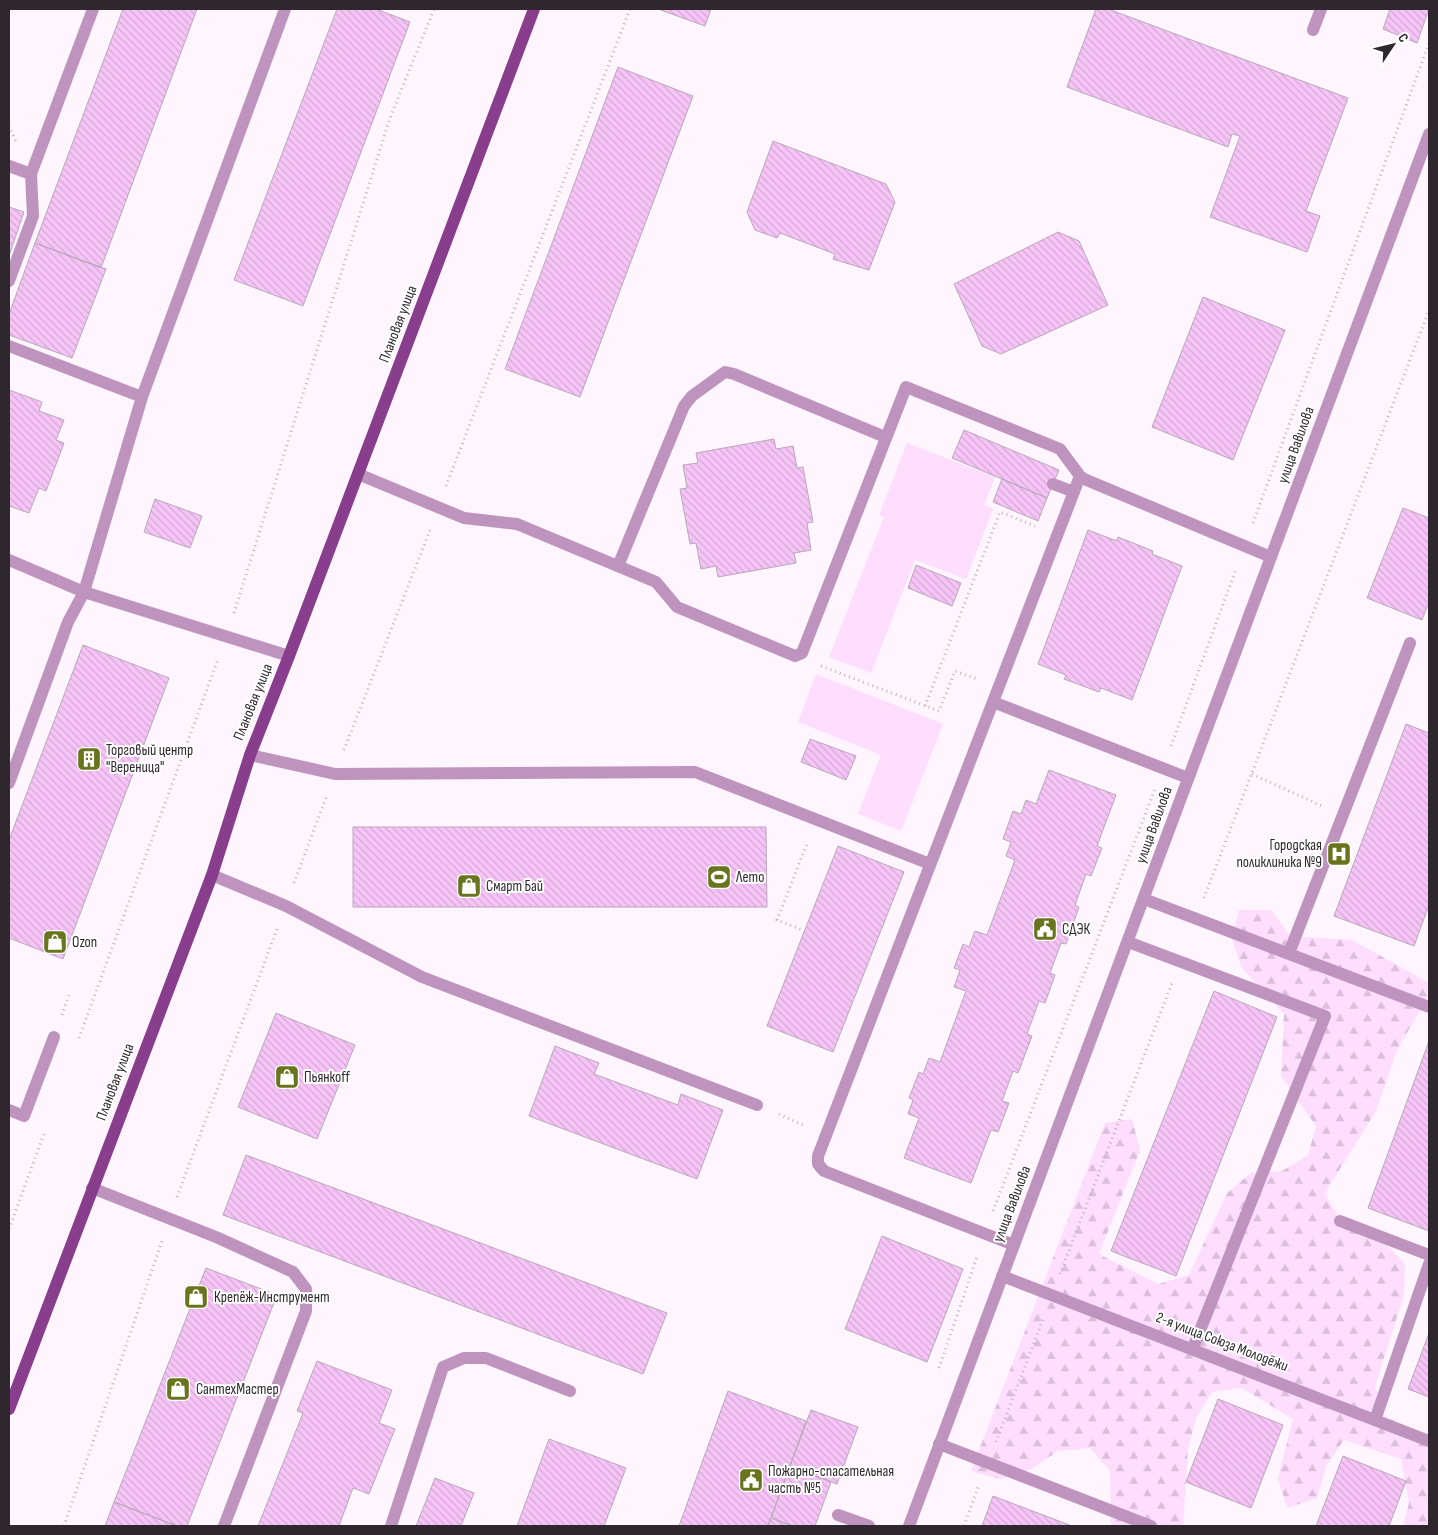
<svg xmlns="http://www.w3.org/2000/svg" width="1438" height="1535" font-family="'Sofia Sans Condensed',sans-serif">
  <defs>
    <pattern id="forest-firs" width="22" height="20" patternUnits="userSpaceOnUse" patternTransform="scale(1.25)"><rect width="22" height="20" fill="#feddff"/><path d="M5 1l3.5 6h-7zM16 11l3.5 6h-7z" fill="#dabedb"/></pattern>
    <pattern id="building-back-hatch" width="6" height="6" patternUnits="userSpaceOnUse" patternTransform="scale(1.25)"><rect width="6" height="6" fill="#f7c4f8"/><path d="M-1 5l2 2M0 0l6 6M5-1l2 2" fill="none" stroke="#d4a8d5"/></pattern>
  </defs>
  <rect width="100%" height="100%" fill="#fef5fe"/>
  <!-- forest -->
  <path fill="url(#forest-firs)" d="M1239 910H1271L1290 936 1352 940 1429 983V995L1397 1050 1376 1111 1325 1193 1340 1221 1381 1239 1405 1264 1404 1295 1375 1386 1384 1416 1429 1436V1526H1403L1409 1503 1401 1459 1344 1440 1326 1466 1317 1498 1287 1508 1278 1478 1293 1419 1242 1388 1212 1392 1196 1418 1188 1449 1183 1526H1111L1110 1471 1090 1448 1058 1451 1031 1469 1000 1479 971 1471 1105 1123 1132 1119 1140 1150 1099 1254 1158 1284 1189 1275 1227 1193 1251 1173 1282 1171 1308 1155 1316 1126 1281 1076 1284 1014 1242 968 1232 939Z"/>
  <!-- park -->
  <path fill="#feddff" d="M907 443 995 477 984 505 993 509 966 579 915 560 871 673 829 657 884 517 879 515Z
    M816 674 943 724 901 831 858 814 881 755 798 722Z"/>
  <!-- building -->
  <path fill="url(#building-back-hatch)" stroke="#b7a9b7" d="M123 9H197L101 268 35 243Z
    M337 9H376L410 22 303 306 234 280Z
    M658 9H711L705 26Z
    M1096 9H1108L1348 98 1306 211 1320 216 1307 252 1210 217 1240 136 1232 134 1228 147 1067 87Z
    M1390 9H1429L1417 43 1383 29Z
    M618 67 693 96 580 397 505 369Z
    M773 141 886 184 895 202 869 270 833 259 835 254 780 233 777 238 755 230 747 212Z
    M9 207 24 212 9 256Z
    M1058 232 1079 241 1108 305 1001 354 982 346 954 284Z
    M35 243 106 269 72 358 9 335V314Z
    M1203 297 1285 330 1233 460 1152 427Z
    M9 390 42 402 39 411 64 420 56 440 64 443 46 491 39 488 29 513 9 506Z
    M964 430 1059 470 1047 498 952 458Z
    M774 439 776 449 793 446 797 468 803 467 813 522 807 523 811 550 794 553 796 563 718 577 716 566 701 569 696 543 690 544 680 489 687 488 683 465 698 463 696 453Z
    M1002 479 1047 498 1038 521 993 502Z
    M155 499 202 516 190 548 144 532Z
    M1403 508 1429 518V602L1422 620 1367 598Z
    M1088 530 1117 541 1118 537 1153 551 1152 554 1182 566 1132 700 1101 688 1099 692 1064 679 1066 675 1038 664Z
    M916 565 961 583 952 606 908 588Z
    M83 645 169 678 63 959 9 938V840Z
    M1406 724 1429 733V905L1414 946 1334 916Z
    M810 739 856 756 846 780 801 762Z
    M1049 770 1116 795 1097 846 1102 848 1091 876 1086 874 1075 905 1079 907 1066 944 1061 943 1050 973 1055 975 1045 1003 1039 1001 1027 1034 1032 1036 1018 1073 1013 1071 1002 1101 1009 1103 998 1132 991 1130 971 1183 904 1158 919 1118 908 1114 913 1100 909 1098 919 1072 923 1074 929 1058 940 1062 966 991 954 987 960 970 954 968 963 944 969 947 975 931 987 935 1015 860 1006 856 1011 842 1003 839 1013 811 1021 814 1026 800 1036 804Z
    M353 827H766L767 907H353Z
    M838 846 904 872 833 1052 767 1026Z
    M1214 991 1277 1017 1176 1276 1111 1251Z
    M276 1013 355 1045 317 1139 238 1107Z
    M1429 1041V1231L1368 1208Z
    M555 1046 599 1063 594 1074 678 1105 681 1094 723 1110 697 1179 529 1116Z
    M246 1155 667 1313 643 1374 223 1215Z
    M882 1236 963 1269 927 1362 845 1329Z
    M206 1268 277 1295 187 1526H177L114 1502Z
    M1429 1333V1397L1408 1389Z
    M317 1361 392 1390 379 1423 395 1429 369 1494 353 1488 339 1526H258L303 1413 297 1411Z
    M728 1391 806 1421 790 1466 768 1526H679Z
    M1218 1399 1283 1425 1251 1508 1186 1482Z
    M811 1410 858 1427 837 1484 790 1466Z
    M549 1439 626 1468 604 1526H517Z
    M1343 1456 1406 1481 1389 1526H1316Z
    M790 1466 831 1482 815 1526H793L771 1518Z
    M435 1478 474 1493 461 1526H416Z
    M993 1496 1072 1526H982Z
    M114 1502 177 1526H105Z
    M771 1518 793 1526H768Z"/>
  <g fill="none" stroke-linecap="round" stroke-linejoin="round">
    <!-- path -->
    <path stroke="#bdb5bd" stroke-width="3" stroke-dasharray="1 4" stroke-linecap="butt" d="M9 126 17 144
      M446 486 630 9
      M1253 523 1429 43
      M234 613 390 118 434 9
      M821 666 939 711 955 671 977 679
      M925 706 1000 512 1035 526
      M1171 746 1236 569
      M344 750 430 530
      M1252 774 1322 806
      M294 883 327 795
      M1204 898 1429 310
      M805 931 777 920 808 841
      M62 1015 70 992
      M79 1038 218 659
      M779 1114 805 1126
      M177 1197 277 929
      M993 1211 1155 789
      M9 1229 45 1131
      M1060 1274 1172 983
      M939 1368 977 1257
      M996 1442 1044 1317
      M64 1526 162 1241
      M964 1526 979 1485"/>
    <!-- lane -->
    <path stroke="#be94bf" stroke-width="12" d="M1313 30 1321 9
      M9 166 31 174 93 9
      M9 281 33 216 31 174
      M9 346 142 397
      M358 474 464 518 517 524 656 582 677 607 795 656 802 653 906 387 1060 449 1080 476 1084 479 1271 557
      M1053 484 1074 492
      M9 560 84 592 289 656
      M618 566 684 406 692 396 725 372 734 374 885 437
      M993 702 1188 778
      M250 755 335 774 695 772 930 864
      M9 783 68 622 84 592 142 397 285 9
      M212 875 286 906 422 977 757 1105
      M1144 899 1429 1007
      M1128 942 1325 1016 1193 1348
      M1289 953 1410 643
      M9 1110 24 1116 54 1037
      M92 1188 216 1237 293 1272 306 1289V1311L224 1526
      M1340 1221 1429 1255
      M1014 1245 824 1171 818 1164V1156L1080 476
      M1375 1420 1429 1264
      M939 1444 1151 1526
      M838 1515 869 1526
      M391 1526 443 1367 464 1358H486L570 1391"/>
    <!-- street -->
    <path stroke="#be94bf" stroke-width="12" d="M1002 1276 1429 1441
      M909 1526 1429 134"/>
    <!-- primary -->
    <path stroke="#883d8d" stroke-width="12" d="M9 1409 212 875 250 755 289 656 534 9"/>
  </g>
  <!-- icons -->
  <defs>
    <symbol id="building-square" viewBox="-11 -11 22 22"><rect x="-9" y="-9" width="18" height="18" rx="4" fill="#6a741d" stroke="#fff"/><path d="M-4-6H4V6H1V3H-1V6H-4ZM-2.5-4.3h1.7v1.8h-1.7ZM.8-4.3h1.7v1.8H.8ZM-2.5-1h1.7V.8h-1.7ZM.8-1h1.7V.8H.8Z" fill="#fff"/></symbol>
    <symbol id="hospital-square" viewBox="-11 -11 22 22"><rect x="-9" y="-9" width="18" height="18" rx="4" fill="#6a741d" stroke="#fff"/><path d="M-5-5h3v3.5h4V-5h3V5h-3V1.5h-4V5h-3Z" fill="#fff"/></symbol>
    <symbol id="stadium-square" viewBox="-11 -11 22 22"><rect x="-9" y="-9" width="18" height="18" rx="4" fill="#6a741d" stroke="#fff"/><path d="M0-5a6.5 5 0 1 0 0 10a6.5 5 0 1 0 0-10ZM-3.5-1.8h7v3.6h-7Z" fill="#fff"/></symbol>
    <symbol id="shop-square" viewBox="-11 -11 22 22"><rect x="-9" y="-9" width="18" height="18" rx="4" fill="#6a741d" stroke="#fff"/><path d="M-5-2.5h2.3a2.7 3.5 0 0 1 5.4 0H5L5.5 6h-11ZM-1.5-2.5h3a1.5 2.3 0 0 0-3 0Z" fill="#fff"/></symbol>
    <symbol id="civic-square" viewBox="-11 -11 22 22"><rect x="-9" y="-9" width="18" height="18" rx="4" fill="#6a741d" stroke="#fff"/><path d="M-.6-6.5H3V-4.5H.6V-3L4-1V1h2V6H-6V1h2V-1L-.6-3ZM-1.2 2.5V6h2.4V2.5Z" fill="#fff"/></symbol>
  </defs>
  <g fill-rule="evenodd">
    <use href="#building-square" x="75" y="745" width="28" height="28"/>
    <use href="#hospital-square" x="1325" y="840" width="28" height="28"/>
    <use href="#stadium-square" x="705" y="863" width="28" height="28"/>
    <use href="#shop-square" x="455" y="872" width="28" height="28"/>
    <use href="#civic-square" x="1031" y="915" width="28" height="28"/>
    <use href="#shop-square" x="41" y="928" width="28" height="28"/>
    <use href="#shop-square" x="273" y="1063" width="28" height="28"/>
    <use href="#shop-square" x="182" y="1283" width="28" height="28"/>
    <use href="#shop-square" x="164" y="1375" width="28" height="28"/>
    <use href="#civic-square" x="737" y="1466" width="28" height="28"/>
  </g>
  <g text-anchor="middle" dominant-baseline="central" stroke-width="4" stroke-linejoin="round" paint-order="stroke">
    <!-- street labels -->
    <g font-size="15" fill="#2e282e" stroke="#fff">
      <text transform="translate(398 324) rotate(-69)">Плановая улица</text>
      <text transform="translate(1296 445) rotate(-70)">улица Вавилова</text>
      <text transform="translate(253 702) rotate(-68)">Плановая улица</text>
      <text transform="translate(1154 825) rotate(-70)">улица Вавилова</text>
      <text transform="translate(115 1082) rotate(-69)">Плановая улица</text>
      <text transform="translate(1012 1204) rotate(-69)">улица Вавилова</text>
      <text transform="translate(1222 1342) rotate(21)">2-я улица Союза Молодёжи</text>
    </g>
    <!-- poi labels -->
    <g font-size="15" fill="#2e282e" stroke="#fff" text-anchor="start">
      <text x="106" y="750">Торговый центр<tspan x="106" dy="17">"Вереница"</tspan></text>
      <text x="1322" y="845" text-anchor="end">Городская<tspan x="1322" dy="17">поликлиника №9</tspan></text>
      <text x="736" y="877">Лето</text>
      <text x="486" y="886">Смарт Бай</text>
      <text x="1062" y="929">СДЭК</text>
      <text x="72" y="942">Ozon</text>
      <text x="304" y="1077">Пьянкоff</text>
      <text x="214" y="1297">Крепёж-Инструмент</text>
      <text x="196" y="1389">СантехМастер</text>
      <text x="768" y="1471">Пожарно-спасательная<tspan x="768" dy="17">часть №5</tspan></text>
    </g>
  </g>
  <!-- border -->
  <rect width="1438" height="1535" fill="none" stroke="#2e282e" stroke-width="20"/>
  <!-- north arrow -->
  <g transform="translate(1393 45) rotate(55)" stroke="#ffffff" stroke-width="4" paint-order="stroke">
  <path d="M0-4L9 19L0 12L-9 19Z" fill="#2e282e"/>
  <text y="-8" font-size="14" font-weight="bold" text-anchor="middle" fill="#2e282e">С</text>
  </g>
</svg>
